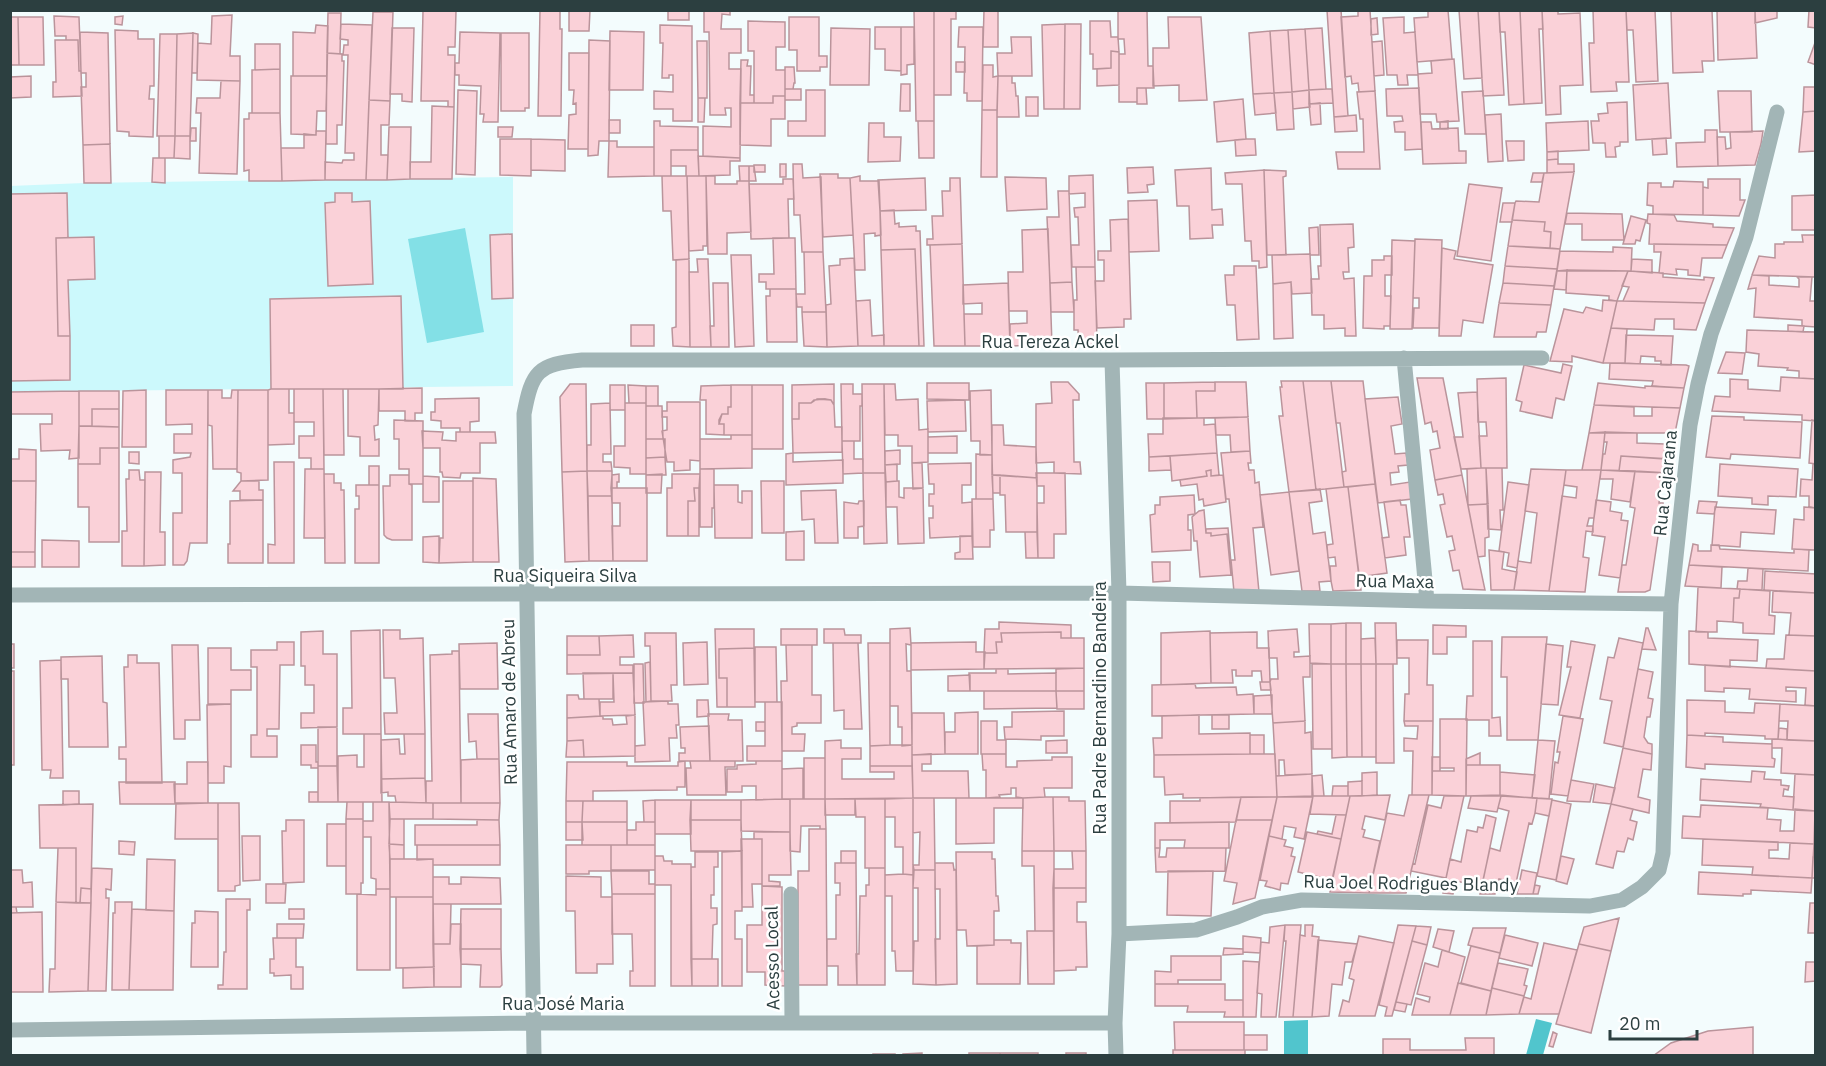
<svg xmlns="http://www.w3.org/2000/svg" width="1826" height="1066" font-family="'IBM Plex Sans',sans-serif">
  <rect width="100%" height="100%" fill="#f3fcfd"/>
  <!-- built -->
  <path fill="#ccf9fc" d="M513 177V386L11 392 10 186 84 183Z"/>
  <!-- green -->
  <path fill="#83e0e6" d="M465 228 484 332 427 343 408 239Z"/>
  <!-- water -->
  <path fill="#51c5cd" d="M1536 1019 1552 1023 1543 1055H1526Z
    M1308 1020V1055H1284V1021Z"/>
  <!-- building -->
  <path fill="#fad1d8" stroke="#ba949b" stroke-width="1.5" d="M540 10H560V29H562L561 116H538Z
    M569 10H590L589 31H569Z
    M668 10H689V20H668Z
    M704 10H730V15L722 14 721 29H741V53H729V69H741L740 158 703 156V126L731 127V108H725L726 115H710L709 32H704Z
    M914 10H934V121H916Z
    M934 10H956V19H951V95H934Z
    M984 10H998V47H983Z
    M1118 10H1147L1148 66H1153L1154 88H1137V102H1119V54H1125L1124 39H1118Z
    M1327 10H1341L1348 116 1334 117Z
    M1358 10H1370L1375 91 1359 92 1358 83 1352 84 1351 76 1345 77 1341 17 1358 16Z
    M1428 10H1448L1452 59 1417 62 1414 18 1428 17Z
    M1459 10H1478L1482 78 1464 79Z
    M1478 10H1499L1504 95 1483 96Z
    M1499 10H1520L1524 104 1509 105 1505 32H1500Z
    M1520 10H1542L1543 29H1539L1542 103 1524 104Z
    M1542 10H1558V14L1580 13 1583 85 1560 86 1561 114 1546 115Z
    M1593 10H1626L1629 82H1616L1617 91 1591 92 1589 43H1594Z
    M1626 10H1655L1658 81 1636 82 1633 30H1627Z
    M1671 10H1712L1714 61H1702L1703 72 1673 73Z
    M1717 10H1755L1757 58 1718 60Z
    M1755 10H1777V18L1755 23Z
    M1809 10H1816V28L1808 27Z
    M423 11H456L455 47H448V55H455L454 107H448V101H421Z
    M373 12H393L390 101 369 100Z
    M328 13H341L340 54 327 53Z
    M232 15 230 56H240V81L197 80 198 43 211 44 212 16Z
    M54 16 79 17 81 71H79L78 40H66V36H55Z
    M123 16 122 25 115 24V17Z
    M10 17H18L19 65H10Z
    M18 17H43L44 65H19Z
    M789 17H819V56H827V67H820V71H797V50H789Z
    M1168 17H1201L1207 100 1179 101V85L1153 86V48H1169Z
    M1404 17V33L1415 32 1418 75H1407L1408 85H1398L1397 75H1387L1383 18Z
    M1377 18 1378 34 1371 35V19Z
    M748 21 785 22V47H776V70H785V96H773V103H754V51H748Z
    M1090 21H1110L1111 37H1118L1119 52 1111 51V68L1093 69V54H1090Z
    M341 24 372 25 366 180H325V162L342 163 343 160H354V153H345L348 55H343L344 45H348V40L340 39Z
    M1065 24H1081L1080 109H1064Z
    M1065 24 1064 109H1044L1042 25Z
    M316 25 328 26 327 76H293V32L315 33Z
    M660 25 692 26V121H673V109H654V91L673 92V75H669V78H662L663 43H660Z
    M875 27H901V71L885 70V49H875Z
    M901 27H914V64L907 65V74L901 75Z
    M959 27H983L982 101H967V93H964L965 47H958Z
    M392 28H414L412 102 402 101V94H390Z
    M831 28 870 29 869 85H830Z
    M1322 28 1326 89 1309 90 1305 29Z
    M1305 29 1309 90 1292 92 1288 30Z
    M115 30 138 31V39H154V86H150L149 99H154L153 137 129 136V132L117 131Z
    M1288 30 1292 92 1274 93 1270 31Z
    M610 31 644 32 643 90H609Z
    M1270 31 1274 93 1253 94 1249 33Z
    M80 32 108 33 110 144 83 145 81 87H86V73H81Z
    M460 32 500 33 498 122H483L484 114H480L481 86 459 85V75H455V63H459Z
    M193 33 198 34 197 73H192Z
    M193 33 190 136H175L177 34Z
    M501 33H529V108H525V111H501Z
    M160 34H177L175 136H157Z
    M1011 37H1031L1032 76H998L997 53H1012Z
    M55 40H78L79 71H81L82 96 53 97V82H56Z
    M589 40 610 41 609 141H599L598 155 588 156Z
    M1816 40V65L1808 62Z
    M697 41H707V98H698Z
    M1382 41 1384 75 1374 76 1372 42Z
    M255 44H280V69L255 70Z
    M1111 51 1119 52V85L1097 86V69L1111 68Z
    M327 53 342 54V61H344L342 125H337V144H326Z
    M569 53H589L588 149H568L569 115 576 114V103L573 104 574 90H569Z
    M1454 59 1459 121 1437 122 1436 114H1420L1418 74 1432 73 1431 61Z
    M741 60H748L747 66H751L750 95H754V103H740Z
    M956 62H965V72H956Z
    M983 65H993V77L998 76 997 110H982Z
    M785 67H794L795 83H794L793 89H785Z
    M280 69V113H252V70Z
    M31 76V97L10 98V77Z
    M291 76H327L326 111H317L316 135 291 134Z
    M998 76H1012V83H1015L1016 96H1018L1019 117H997Z
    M221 81H240L237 174 199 173 201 113H196L197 98H220Z
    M1668 83 1671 138 1636 140 1633 85Z
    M901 84H910V111H900Z
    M1804 87H1816V111L1803 112Z
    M1137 88H1146L1147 104H1137Z
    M1419 88 1422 149 1405 150V132H1395L1394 122 1403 121 1402 116H1387L1386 89Z
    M785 89H801V100H785Z
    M1326 89H1332L1333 103 1309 104V90Z
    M458 90 477 91 475 175 456 174Z
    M806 90H825V136H788V121H806Z
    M1309 90 1310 107 1293 109 1292 92Z
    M1375 91 1380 169H1338L1336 152H1364L1363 119H1360L1357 92Z
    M1483 91 1486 134H1465L1462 92Z
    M1718 91H1751L1752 132H1720Z
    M1292 92 1294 129 1277 130 1274 93Z
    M1274 93 1276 113 1255 115 1253 94Z
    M773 96H785V119H771V146L740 145V103H773Z
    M1026 97H1038V116H1026Z
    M698 98H705L704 122H698Z
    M1243 99 1246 139 1217 142 1214 102Z
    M369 100 390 101 389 125H381V155H388L387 180H366Z
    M1627 102 1628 142H1620V146L1615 147 1616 157H1606L1605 143H1593L1591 121H1599L1598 114 1608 113 1607 103Z
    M1320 103 1321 124 1311 125 1309 104Z
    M432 106 454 107 452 179H410V162H431Z
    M982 110H997V177H981Z
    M1816 111V151L1799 152 1803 112Z
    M249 113H280L282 181H249V170L244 171V119H249Z
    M1501 114 1503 161 1488 162 1485 115Z
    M1356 115 1357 131 1335 132 1334 117Z
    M609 120H620V133H609Z
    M654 121H660V126L698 127V150H671V176H654Z
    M918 121H934V158H919Z
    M1448 121V129H1440V122Z
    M1588 121 1589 150 1547 152 1546 123Z
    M1421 122H1431L1432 129 1458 128 1459 151H1466V163L1423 164Z
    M869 123H884V137H901L900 161 868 162Z
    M389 127H411L410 179 387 180Z
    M498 127H513L512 137H498Z
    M191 128H196V141H190Z
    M1705 130H1717L1718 166 1677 167 1676 143 1705 142Z
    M316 131H326L325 180 282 181 281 148H304V134L316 135Z
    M1763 131 1761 144 1755 165 1718 166 1717 137H1725L1726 149 1731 148 1730 132Z
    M159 136H175L174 158H159Z
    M175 136H190V159L174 158Z
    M1666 138 1667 154 1653 155 1652 139Z
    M500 139H531V176L500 175Z
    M531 139 565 140V171L531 170Z
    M1246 139H1255L1256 155 1236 156 1235 140Z
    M609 141H617V147H654V176L608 177Z
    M1506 141H1524V160L1508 161Z
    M110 144 111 183H84L83 145Z
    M671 150H698L699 176H686V166H671Z
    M1558 151V159L1547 160V152Z
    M698 156 740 158V161H730V175L699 176Z
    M153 158H165V183L152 182Z
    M1558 159V164H1574V172L1547 173V160Z
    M780 164H786V177H780Z
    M793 164H802L803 178 821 177 823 252H802L800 215H794Z
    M754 165H765V172H754Z
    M739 166H749V181H740Z
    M749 166H754L756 181H749Z
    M1153 167 1154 184 1147 185 1148 192 1128 193 1127 168Z
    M1211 168 1212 210 1222 209 1223 225H1212L1213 238 1190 239 1189 206H1177L1175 170Z
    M1264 170 1267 267 1259 268V261H1252L1251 241H1245L1242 184H1226L1225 173Z
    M1264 170 1286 171V176L1283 177 1286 255H1267Z
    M1574 172 1560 249 1550 248 1551 232 1544 231 1545 222 1512 220 1515 203 1516 201 1539 202 1544 173Z
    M1533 173H1544L1542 182H1531Z
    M820 174H838V178H850L853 235 823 237Z
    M1093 175 1095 267H1072L1071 245H1079L1078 217H1075L1074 208 1085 207V193L1069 194V176Z
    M662 176H687L689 259 673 260 671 211H663Z
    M687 176H706L707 246H703V250L689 251Z
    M706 176H715V184H737V181H749L751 232 727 233V254H708Z
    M860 176V181H879L881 235 875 236V233L864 234 865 270H855L850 178Z
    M1005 177 1046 178 1047 209 1007 211Z
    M925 178 926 210 880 211 878 180Z
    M950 178H960L962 244 927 245V239H933L932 216H943L942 191H950Z
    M783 179H793L794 199H788L789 238 751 239 749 184H783Z
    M1708 179H1740V200H1745L1739 216 1703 215V187L1708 188Z
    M1674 181 1703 182V215L1653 214V206L1647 205 1648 183H1661V187H1673Z
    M1469 184 1502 188 1491 261 1457 256Z
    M1058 191H1069L1072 282 1050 283 1047 217H1059Z
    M67 193 68 238H56L58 336H70V380L10 381V194Z
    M335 193H352V202L370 201 373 284 328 286 325 203 335 202Z
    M1816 195V230H1792V196Z
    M1157 200 1159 251 1129 252 1128 201Z
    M1503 203H1515L1512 222H1500Z
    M894 210 895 224 899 223V227L916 226V231H920L924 346H919L915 249 881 250 880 211Z
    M1567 213 1622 214 1624 240H1582V224H1565Z
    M1648 214 1674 215 1677 221 1713 224V227L1734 228 1727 245 1649 244 1650 224 1647 223Z
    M1631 216 1646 220 1640 241 1636 240 1635 244H1623Z
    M1128 219 1131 319H1124V327L1097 328 1095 281H1104V260H1098V251H1111L1110 220Z
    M1512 220 1545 222 1544 231 1551 232 1550 248 1508 246Z
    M1353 224 1354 247 1348 248 1349 272H1343L1344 279 1354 278 1356 336H1345V328L1324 329V315H1312L1311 279H1319L1318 266H1321L1320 225Z
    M1318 227 1319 255H1310L1309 228Z
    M1048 229 1052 345 1010 346V324L1027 323V311H1009L1008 272H1023L1022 230Z
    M512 234 513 298 492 299 490 235Z
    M1802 235H1816V277L1752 275 1759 256 1775 258V244H1784V242H1803Z
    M94 237 95 279 68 280 70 336H58L56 238Z
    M773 238H795L796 289H766V282H759V274H774Z
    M1415 239 1442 240 1439 328H1413L1414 308H1419V298H1413Z
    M1392 240 1415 241 1412 329H1390Z
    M962 244 965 346H934L930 245Z
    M1654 244 1727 245 1722 258H1702L1700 276 1688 275V270L1676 269 1677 275 1659 273 1661 252H1654Z
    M1508 246 1560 249 1557 269 1505 266Z
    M1613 247 1632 248 1631 271H1557L1560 251 1613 252Z
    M1442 248 1456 251 1454 259 1493 265 1483 323 1463 320 1461 336H1439Z
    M915 249 919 346H884L881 250Z
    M804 252H823L826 312H802V307H797L796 294H805Z
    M1310 254 1312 293 1292 294 1291 282 1273 284 1272 255Z
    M731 255H751L754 346 735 347Z
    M1384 256H1392V275H1385V296H1391L1390 326H1384V329L1363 328 1364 276H1372V260H1384Z
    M854 258 858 346 827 347 826 305 831 304 829 266 840 265V259Z
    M689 259 690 347 673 346 672 328 676 327V260Z
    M697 259H708L711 347H690L689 272H698Z
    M1632 259 1652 260V273L1631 271Z
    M1234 266H1256L1259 339 1237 340 1235 305H1227L1225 275H1234Z
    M1505 266 1557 269 1554 286 1503 283Z
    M1076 267H1095L1097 344 1079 345 1078 330H1074V300H1077Z
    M1567 270 1566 290 1554 289 1557 271Z
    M1567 270 1628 271 1617 301 1609 300V296L1566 293Z
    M1628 271 1663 273V277L1704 280V277L1714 278 1705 303 1623 301 1629 287 1622 286Z
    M1752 275 1769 276V285L1799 287V279L1797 277H1812L1810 301H1815L1816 327 1802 326V320L1754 317 1756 288 1748 289Z
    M1072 282 1074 312H1051L1050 283Z
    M1291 282 1293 338 1274 339 1273 284Z
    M713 283H728L729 347H711L710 326H714Z
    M1008 283 1010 346H965L964 314H982V303L963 304V285Z
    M1503 283 1554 286 1551 305 1499 303Z
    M770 289H796L797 342H767L766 296H770Z
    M401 296 403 389H271L270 299Z
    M870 300 872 336 884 335V346H858L856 301Z
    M1603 300 1617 301 1603 363 1572 356V362L1550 361 1564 309 1583 313 1586 307 1602 311Z
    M1617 301H1623L1705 303 1696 330 1674 329V319H1655L1654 330 1611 328Z
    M1499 303 1551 305 1546 332H1537L1536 337H1494Z
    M802 312H826L827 347 804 346Z
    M631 325H654V346H631Z
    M1788 325 1804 326 1803 332 1788 331Z
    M1611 328 1627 329 1625 363H1603Z
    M1747 330 1816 332V379L1799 378V371L1787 370 1788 368 1758 366 1759 354 1746 352Z
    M1626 335 1673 336 1671 365H1661V361H1655V357L1641 356 1640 364 1625 363Z
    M1726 352 1745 353 1742 374 1718 373Z
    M1610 363 1686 365 1689 366 1684 388 1652 386 1653 381 1609 379Z
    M1563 364 1572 366 1564 400 1556 398 1552 418 1520 411 1522 402 1516 400 1524 365 1561 373Z
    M1781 377 1816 379V421L1802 420V415L1712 411 1715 396 1730 397V379L1748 380V389L1780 391Z
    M1417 378H1443L1462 475 1435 480 1430 450 1440 448 1437 431 1433 432 1431 422 1425 424Z
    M1506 378 1507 468H1481L1479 436H1487L1486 422H1478L1477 379Z
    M1281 381H1303L1316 490 1289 492 1279 416H1283L1280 387H1282Z
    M1303 381H1331L1344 487 1316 490Z
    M1331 381H1363L1375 484 1344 487 1342 472 1346 471 1340 423H1336Z
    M1051 382H1068L1079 394V400H1073L1074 462H1080L1081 474 1054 473V462L1036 463V404L1052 403Z
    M1215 382V391H1196L1197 418 1164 419V383Z
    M1215 382H1246L1248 417 1197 418 1196 391H1215Z
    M927 383H969V400L927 399Z
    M1146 383H1164V419H1147Z
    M1598 383 1645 388V386L1684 388 1680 408 1594 405Z
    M570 384H586L587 471 562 472 560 397Z
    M834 384V405L831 400 825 399 814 400 811 403H799V419H792V385Z
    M841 384H853V394H862V406H860V441H842Z
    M862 384H884L885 473H863Z
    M884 384H895L896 400 918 399 919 430 928 429V462L912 463V446H898V435H885Z
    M610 385H625V410H610Z
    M628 385 646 386V403H629Z
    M731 385H752V435H724V424H719L722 414H728V407H731Z
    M731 385V407H728V414H722L719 420V424H724V435L706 434V400H700L701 386Z
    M752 385H783V449H752Z
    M646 386H658V406H646Z
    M422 388V413H415V421H405V411H379V389Z
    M271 389H289V413H294V444L268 445V390Z
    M294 389H323L324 469H311V458H299V436H314V422H294Z
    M323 389H343L344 455H324Z
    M348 389H379L378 425 374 426 375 440 379 439V456H360V437L348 436Z
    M146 390V447H122L123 391Z
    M166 390H208L207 543H190L187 561 184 565H173V513H182V473H173V460L190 457 191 453H174V434H192V424L166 425Z
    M208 390H222V398H231L232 390H238L237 469H213L212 426 208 425Z
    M238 390H268V480L241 481V473L237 472Z
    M991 390 992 455H980V441H971L970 391Z
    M79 391V458L69 459 70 450 41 451 40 424H52V414H10V392Z
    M79 391H119V409H92V426H79Z
    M1477 392 1481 468 1461 469 1454 437H1463L1458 393Z
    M1398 397 1402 424 1391 426 1395 454 1406 453 1408 465 1398 466 1399 472 1390 473 1391 485 1410 482 1412 499 1378 503 1365 399Z
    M479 398V421L470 422V432H460V428H441V421L431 420V412H435V399Z
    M817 399 831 400 834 405 835 427H842V452L793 453 792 419H799V403H811Z
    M965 400 966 431 928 432 927 401Z
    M667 402H700V461L690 460V470L674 471V462H667L662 431 667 430V417H662V411H667Z
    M610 403 611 454H603V462H611L612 471H587V445H591V404Z
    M625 403H646V474H630V468L614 467V446H625Z
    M1594 405 1634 407V416H1652V407L1680 408 1675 433H1589Z
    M646 406H662L663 439H646Z
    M92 409H119V427L92 426Z
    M1712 416 1744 417V420L1802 422 1800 458 1731 454 1730 459 1706 457Z
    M1248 417 1250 451 1231 452 1230 435H1216L1215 418Z
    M1163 418H1204V425L1215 424 1217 453 1149 457 1148 434H1163Z
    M394 420 423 421V484H409V469H399V439H394Z
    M1812 420 1816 421V464L1809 463Z
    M992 425H1003L1004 445 1036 447 1037 478 992 475Z
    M79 426 119 427V448H100V464H78Z
    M422 431 443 432 442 440 456 441V432H495L496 443H480V473H461L460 478 443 477 442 472H440V448H423Z
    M1605 432 1601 470H1582L1589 433Z
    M1605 432 1637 433V443L1665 444 1664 459 1621 456 1619 471 1601 470 1603 454H1605L1607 442H1604Z
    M731 435H752V468L700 469V439H731Z
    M957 436V453H928V437Z
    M646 439H665V457L646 458Z
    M842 441H854V459H863V473L843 474Z
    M100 448H119V542H89V507H78V464H100Z
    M19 449 36 450V481H10V459H19Z
    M900 450V464L885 465V451Z
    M1250 451 1251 463H1248L1249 470H1254L1255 483 1259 482 1263 527 1253 528 1259 592H1234L1231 560H1235L1229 499H1226L1221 453Z
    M129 452H139V464L129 463Z
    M793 453V462L843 460V483L786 485V454Z
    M1217 453 1219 475 1211 476V470L1206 471 1207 476 1172 481 1170 456Z
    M976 454 992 455 993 499H976Z
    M1170 456 1171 470 1149 471V457Z
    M1621 456 1670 459 1668 473 1619 471Z
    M665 457 666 475H646V458Z
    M274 462H294V563H268V544L275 545Z
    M912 463H922L923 488 913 489Z
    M971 463V485H962V503L972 502V536L930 538 929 518H933V506H929V494H934V484H929L928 464Z
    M897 464V481L886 482 885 465Z
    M1720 464 1798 469 1796 497 1768 496V505L1752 504V498L1718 496Z
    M1813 464H1816V508L1809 507V496H1800L1801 479 1812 480Z
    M369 466H379V485H369Z
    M1481 468H1486L1488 504 1468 505 1467 469Z
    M1486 468H1502L1503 510H1500L1501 530 1488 529Z
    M305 469H324L325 538H304Z
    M700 469H714V508H712V527H700Z
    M1531 469 1566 470 1549 591 1514 590 1518 561 1531 563 1537 513 1525 511Z
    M129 470H139L140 480H145L144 566H122V531H127L126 479H129Z
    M1211 470V476L1223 475 1226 502 1204 506 1203 499 1199 500 1197 484 1181 486 1180 480 1207 476 1206 471Z
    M1566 470H1601L1594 518H1589L1587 526H1593V532L1586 531 1583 557 1589 558 1585 592 1549 591 1562 496 1576 498 1577 487 1564 485Z
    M1601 470 1635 471 1630 502 1611 499 1613 479H1600Z
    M587 471H612V496H588Z
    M587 471 589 561 565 562 562 472Z
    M1635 471 1668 473 1667 484 1661 483 1659 503H1663L1650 590 1645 592H1618L1622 565H1626L1635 508 1630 507Z
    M145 472H161L160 532H165V565L144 566Z
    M863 473H885L887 543 864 544Z
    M1036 473H1065L1066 534H1054V558H1038L1037 503H1044V486H1037Z
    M324 474H334V483H341V490H344L345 563H325Z
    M619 474V482H617V488H611L612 475Z
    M662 474 661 493H646V475Z
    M672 474H700L699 488H694L695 501H688V536H667V488H672Z
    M390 475H409V484L412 485V540H392L387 538 384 535 383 486H390Z
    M992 475H1000V493H993Z
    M1000 475 1037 478V532H1006L1005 495H1000Z
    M1462 475 1478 557 1485 590 1463 589 1459 570 1453 571 1449 551 1455 550 1452 536 1447 537 1440 505 1445 504 1443 494 1438 495 1435 480Z
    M423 476 439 477V502H423Z
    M473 478 496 479 499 562H473Z
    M10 481H36L35 552H10Z
    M241 481H259V490H263V500H240V491H233Z
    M443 481H473V562L439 563 440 538H443Z
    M761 481H784V533H762Z
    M897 481H899V497L904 498V488H923L924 543 898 544 897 507H886V482Z
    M1508 482 1529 485 1517 568 1507 566 1509 553 1499 551Z
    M1375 484 1387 573 1359 577 1348 487Z
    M356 485H379V563H355V509H359V496H356Z
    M714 485H738V502L742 503V491H752V538H715Z
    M1344 487H1348L1361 590 1333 591 1331 581 1330 566H1336L1335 557 1328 558 1327 545 1333 544 1326 489Z
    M611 488H647V561H613L612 526H620V503H612Z
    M694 488H699V536H688V501H695Z
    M1320 489 1322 501 1309 503 1313 534 1325 532 1331 581 1319 582 1320 591H1302L1289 492Z
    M836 490 838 543H815L814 519 802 520 801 491Z
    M1289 492 1299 571 1271 575 1260 495Z
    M1194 495 1195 514 1188 515V530H1191V550L1152 552 1150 515 1155 514V505H1160V497Z
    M588 496H612L613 561H589Z
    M972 499H993L994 530H990V547H973Z
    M263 500V563H228V544H230V501Z
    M1400 500 1401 505H1406L1410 537H1404L1406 555 1385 558 1382 538 1389 537 1384 502Z
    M1596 500 1611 502 1610 511 1622 513 1621 520 1628 521 1620 578 1599 575 1605 537 1592 535Z
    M859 501H864V526L858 527V538H844V502L858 504Z
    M1699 501 1717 502 1714 514 1697 513Z
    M1488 504 1489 537 1485 538V556L1478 557 1468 505Z
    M1715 507 1776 510 1774 534 1741 532 1740 547 1712 545Z
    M1804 507 1816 508V550L1792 549 1794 519 1804 520Z
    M1204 510 1206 533H1211V536L1227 534 1231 575 1200 577 1197 541H1194L1192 517 1199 511Z
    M1228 528 1232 575H1231L1227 534 1211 536V533H1206V529Z
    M804 531V560H786V532Z
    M1025 532H1037L1038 558H1026Z
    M439 536V563L423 562V537Z
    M960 536H972L973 559H955V553L960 552Z
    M42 540 79 541V567H42Z
    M1693 544 1698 545V551H1711V545H1719L1720 549 1794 553V549L1809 550 1808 571 1689 565Z
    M1489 550 1504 552 1502 569 1517 572 1514 590H1491Z
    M10 552H35V567H10Z
    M1152 562H1170V581L1153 582Z
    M1689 565 1722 567 1721 588 1685 586Z
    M1748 568 1763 569 1762 590 1737 589 1738 581H1747Z
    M1765 571 1816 574V593L1764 590Z
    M1698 587 1740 589 1739 598H1734L1733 622 1717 621V632H1696Z
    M1740 589 1770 591 1769 615 1775 616 1774 634 1743 633V623L1733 622 1734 598H1739Z
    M1773 591 1816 593V636L1789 635 1791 613 1772 612Z
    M999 622 1071 625V638H1061V632L1001 633 1002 642H996L997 653H984L985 629H999Z
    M1346 623V664H1331V624Z
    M1346 623H1361V664H1346Z
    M1375 623H1396L1397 664H1376Z
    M1309 624H1331V664L1310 663Z
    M1433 625 1466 626V637H1447V654H1433Z
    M910 628 911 645 906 644 907 671H911L912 745 902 746V727H898V706H890V629Z
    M1646 628H1648L1656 650 1642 649Z
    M715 629H754V648L719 649V678H727V707H717Z
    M781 629H817V645H781Z
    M824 629H844L845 635H861V643H824Z
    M1297 629 1299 652H1294V657L1310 656V677H1303L1305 721 1273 723 1270 682 1271 679H1278L1277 658H1269L1268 631Z
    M380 630 381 734H343V708H352L351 631Z
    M383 630H400V639L423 638 425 734H385L384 713H397L395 678H384Z
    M323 631V654H337V727L301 728V713H314V685H305V666H301V632Z
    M1210 631 1211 683 1161 685V633Z
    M1689 631 1708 632V638L1758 640 1757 661 1730 660V667L1689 664Z
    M1061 632V638H1084V668L984 669V653H997L996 642H1002L1001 633Z
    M1257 632V648H1269L1270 682H1262L1261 671H1252V676H1236V670H1232L1233 683H1211L1210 633Z
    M645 633H676L677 685H671L672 701H651L650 646H645Z
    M633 635 634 657H620V665H633V673L567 674V655H600L599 636Z
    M1786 635 1816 636V671L1766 668 1767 659H1784Z
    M567 636H599L600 655H567Z
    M1502 637H1547L1538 740H1507V677H1501Z
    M1375 638 1376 664H1361V639Z
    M1619 638 1643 643 1623 747 1604 743 1612 701 1600 699 1608 657 1614 658Z
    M1397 640H1428L1427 685H1433V721H1404L1405 694H1409V658H1397Z
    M1473 641H1492V718L1500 717 1501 736H1489V720H1466L1467 696H1473Z
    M1571 641 1595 645 1580 718 1559 715 1571 667H1567Z
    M277 642H294V665H280L279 729H267V736H277V757H251V735H257V667H251V650H277Z
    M707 642 708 684 684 685 683 643Z
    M976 642V652H985L984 669 911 670V643Z
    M497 643 498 689H460L459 644Z
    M833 643H858L862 729H844V710L834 711Z
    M868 643H890V745L870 746Z
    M10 644H14V668H10Z
    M1546 644 1563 646 1558 705 1541 704Z
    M172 645H198L200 720H185V739H174Z
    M786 645H812V695H821V723H797V726L792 727V734H805L804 751H782L781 681H787Z
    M755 647H776L777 702H755Z
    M208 648H231V670H251V690H231V704H208Z
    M754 648 755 707H727V678H719V649Z
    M452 651H459L461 803H426V781H432L430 655 452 654Z
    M128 655H137V663H159L162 783H126V759H119V747H126L124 667H128Z
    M102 656 103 702 107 703 108 747H69L68 679H61V657Z
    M61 660 63 778H50L51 770H42L40 661Z
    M650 662 651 701 646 702 645 663Z
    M634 664H643L644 703H634Z
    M1312 664H1331L1332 749H1313Z
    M1331 664H1346L1347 757 1332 758Z
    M1346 664H1361L1362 757H1347Z
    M1361 664H1376V757H1362Z
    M1376 664H1393L1394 763H1376Z
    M1705 665 1816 671V706L1805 705 1806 688 1786 687V691H1796V702L1749 699 1750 689 1724 688V692L1705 691Z
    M1084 668V691H1056V669Z
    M996 669H1008V674L1056 673V691H970L969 673H996Z
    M1638 669 1653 672 1648 698 1653 699 1650 717H1647L1644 737 1648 743 1652 744V754L1623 748Z
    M10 671H14V765H10Z
    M583 673H613V699H584Z
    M613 673H633L635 715 600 716V702H614Z
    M970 675V691H948V676Z
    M1260 682H1270L1271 690H1261Z
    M1195 684 1196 688 1236 687 1237 695 1253 694 1254 714 1152 716V685Z
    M984 691H1056L1057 708 984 709Z
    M1056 691H1084V709H1057Z
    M567 695H578L579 699H599L600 716 567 718Z
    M1272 695V714H1254V696Z
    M697 700H708L709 716 697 717Z
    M1687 700 1725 701V712L1754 713 1755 703 1780 704 1778 739H1765V736L1705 733V736L1687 735Z
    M668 701V704H678L679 725H676L677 738H669L670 761 635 762V746L645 745 643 702Z
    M765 702H782V761H747V746H765Z
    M231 704V767L224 766V783H208L207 705Z
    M1780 704 1816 706V741L1787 740 1788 721H1779Z
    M1064 711V736H1041V740L1005 739 1004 727H1012V712Z
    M978 712V754H945V732H955V713Z
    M912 713H944L945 754 912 755Z
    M468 714H498L499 759H477L476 741 469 742Z
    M708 714H729L728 720H742L743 761H710Z
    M635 715V756L584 757 583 740 567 741V718L603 716V719H612L613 725 627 724 626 716Z
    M1199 715V734L1250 733V754L1154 755 1153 738H1162V716Z
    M1212 715H1229V729H1212Z
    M1563 716 1583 719 1568 796 1551 794 1555 762 1558 763 1560 752H1557Z
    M1440 719H1467L1466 796 1432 795V771H1454V768H1440Z
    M981 721H997V740H1006V754H981Z
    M1305 721V733L1311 732 1312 774 1285 775 1284 760H1279V776H1276L1273 723Z
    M1404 721H1433L1432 795H1412L1413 751H1404V738L1417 739 1418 726H1405Z
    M756 722H765V731H756Z
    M709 726 710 761H679V753H685V748H681L680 727Z
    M318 727H337V766H318Z
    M1779 728 1787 729V740L1778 739Z
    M364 734H381L382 802H338V756L357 755V767H364Z
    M404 734H425V778L381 779V740L399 739 400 754H405Z
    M1250 735H1264V754H1250Z
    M1687 735 1723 737V742L1772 744V758L1775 759 1774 767 1705 764V769L1686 767Z
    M1772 739 1816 741V775L1781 773 1782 748H1772Z
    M583 740 584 757H566L567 741Z
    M841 740V748H861V759H842V779H894V772H870V766H912L913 798 825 799V741Z
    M1067 740V753H1046V741Z
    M1538 740 1555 741 1549 799 1532 798Z
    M301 745H316V762H318V768H311V765H301Z
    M890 745H912V766H870V746Z
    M1623 748 1652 754 1651 770 1643 769 1638 797 1650 800 1649 813 1611 804Z
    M1480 753V765H1466V759Z
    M931 754V764H922V771H968L969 798H913L912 755Z
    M982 754H1006V767H1017V761L1052 760V757H1072V788H1044L1045 797 1023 798 1016 797V788H1011V794L999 795 1000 797 986 798V770H983Z
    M1250 754H1275L1277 797 1183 798V794L1165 795 1164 777H1154V755Z
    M1432 757H1440V771H1432Z
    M804 758H825V799H804Z
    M477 759H499L500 803H461V760Z
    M685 761V787H677V790L593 791V801H566L567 762H627V766H678V762Z
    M690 761H735V767H725L726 795H687L686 768H691Z
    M756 761H782V799L756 800V786H742V792H727V769H737V765L756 764Z
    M187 762H208V803L175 804 174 784H187Z
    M1466 765H1500V795L1466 796Z
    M318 766H337L338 802H318Z
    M803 768V799H782V769Z
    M1752 771 1765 772 1764 779 1781 780V785L1789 786 1788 790 1784 789 1783 796 1794 797 1793 810 1760 807 1761 804 1700 800 1701 779 1751 782Z
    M1377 772V795L1362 796V773Z
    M1500 772 1535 775 1532 798 1500 795Z
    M1312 774V797H1277L1276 776Z
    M1795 774 1816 775 1815 811 1793 810Z
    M1322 775 1324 796H1313L1312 776Z
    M425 778 426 803 396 802 395 796H388V792L381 793V779Z
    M1571 780 1594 784 1590 802 1567 801Z
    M1362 781V796H1348V782Z
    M119 782H175V804H120Z
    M1596 784 1615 788 1611 804 1593 802Z
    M1333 786H1348V796H1332Z
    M63 791H79V804L63 805Z
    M309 792H318V802H309Z
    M1390 795 1385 820 1365 816 1362 829 1365 830 1363 837 1380 841 1369 893 1330 892 1350 796Z
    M1409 795H1429L1406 893H1369L1387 813 1404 816Z
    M1313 796 1304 839 1294 837 1296 828 1284 826 1282 839 1269 836 1277 797Z
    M1313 796H1350L1346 815 1310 814Z
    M1444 796H1464L1446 878 1411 871 1413 863 1415 864 1428 805 1441 808Z
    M1471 796H1501L1497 812 1468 808Z
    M1501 796 1537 798 1535 813 1532 824 1529 823 1516 883 1499 879 1495 894H1480L1490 848 1500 851 1509 811 1498 808Z
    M1045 797H1053L1054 851H1022L1023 798Z
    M1053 797H1069V801H1085L1086 851H1054Z
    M1241 797 1236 822 1170 823V801H1200V798Z
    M1241 797H1277L1272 820H1236Z
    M913 798H934L935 870H914L913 865H919L920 832 913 833Z
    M913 798V875L903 874V847H895V817H885V799Z
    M956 798H1023V808H994V843L956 844Z
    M1537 798 1552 799 1549 816 1535 813Z
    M790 799V832L741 831V800Z
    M790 799H825L826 829H820V826H801L800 852 790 851Z
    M825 799H855V815H825Z
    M855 799H885V868H865V817H856Z
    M655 800V822H644L643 801Z
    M655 800H691V834H655Z
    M691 800H741V820H690Z
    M1552 800 1571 804 1556 880 1537 876Z
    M566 801H583L582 822H566Z
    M583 801H627V822H582Z
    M347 802H363V819H346Z
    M373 802H389L390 889H376V879L371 878V837H363V821H373Z
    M389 802 433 803V819H390Z
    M176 803H218V839H175Z
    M218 803H239L240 885 235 886V891H218Z
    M433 803H500L499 820 433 819Z
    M93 804 91 889 81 888 80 903H76V848H40L39 805Z
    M1611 804 1633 809 1630 820 1637 822 1633 840 1628 838 1624 852 1617 851 1613 868 1596 864Z
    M1701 805 1768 808 1767 819 1781 820 1780 831H1794L1795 809 1815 811 1814 844 1682 838 1683 816 1700 817Z
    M1336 815H1346L1341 839 1317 834 1318 831 1332 834Z
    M1486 815 1496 818 1482 886 1455 881 1453 894 1443 893 1450 859 1461 862 1467 830 1477 832 1478 827 1483 828Z
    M346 819H363V883H361V894H346Z
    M390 819H404V845L389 844Z
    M286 820H304V882L283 883 282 831H286Z
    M477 820H499L500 845H415V825H477Z
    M690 820H741L742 851H691Z
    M1236 820H1272L1255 898 1233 904 1237 883 1224 881Z
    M566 822H582L583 840H566Z
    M582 822H627V845H582Z
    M636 822H655V845H627V830H636Z
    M1229 822V848H1184L1185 840H1160V848H1155V823Z
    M327 824H346V866H327Z
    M809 829H826L827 985H798V871H809Z
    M754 832H790L791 875H769V881L780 882V886H762V839H754Z
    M1307 832 1341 839 1332 880 1298 872Z
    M242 836H260V880L243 881Z
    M1269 836 1286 840 1284 846 1293 848 1291 856 1295 857 1288 884 1281 883 1280 890 1265 886 1267 881 1260 880Z
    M741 839H762V884H752L753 907H742Z
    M1703 839 1778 842V850H1769V858L1789 859 1790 843 1814 844 1812 878 1752 875 1753 867 1702 865Z
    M119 841 135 842 134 855 119 854Z
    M389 844 404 845V859H390Z
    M417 845H500V865H433V859L417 860Z
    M566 845H611V871H589V874H566Z
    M611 845H655V870H611Z
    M58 848H76V903L56 902Z
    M1155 848H1160L1159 857H1166L1167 848H1226L1225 871 1156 872Z
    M742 851V911H735V939H742V986H722V852Z
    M841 851H856V863H841Z
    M1022 851H1054V931H1035L1034 866H1022Z
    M1072 851H1086V888H1053L1054 869H1073Z
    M695 852H718V867H714V895H711V908H717V924L713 925 712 959H691V867H695Z
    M956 852H992V859H995L996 896H998L999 911H994V945L967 946 966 930H957Z
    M655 856H663L664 861H672V864H691L692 986H671V885H655Z
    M1561 856 1574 859 1567 884 1556 881Z
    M1813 857H1816V878H1812Z
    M147 859 175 860 174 911 146 910Z
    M390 859H433V897H390Z
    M835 863H856L857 985H838V966H827V939H836V895H840V883H835Z
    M935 863H953L954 870 956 869 957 984 936 985 935 939H940V889H935Z
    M92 868 112 869 111 890 106 889V898H109L106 991H88Z
    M869 868H885V985H857L856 954H859L860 896H866V885H869Z
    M10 870H22L23 883 32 882 33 907H10Z
    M914 870H935L936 985 913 984 914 941H918V888H913Z
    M1522 870 1537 873 1533 894H1517Z
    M611 871H649V884H655V894H612Z
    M1168 871H1213L1211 916 1167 915Z
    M1699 872 1812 878 1811 893 1751 890V894H1743V896L1698 894Z
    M903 874 913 875V971H896L895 951H892V896H885V875Z
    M566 876 601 877V897H612L613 964H597V973H576L575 911H566Z
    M433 877H449V884H461V877L500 878 501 904H433Z
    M266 884H286L285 903H266Z
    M1535 885 1540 886 1538 894H1533Z
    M762 886 782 887V971H785V986L765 985V972H747V925H762Z
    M81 888 91 889V903H80Z
    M1053 888H1086V902H1077V922H1086L1087 967H1076V970L1054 971Z
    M376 889H390V970H357V894L376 895Z
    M612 894H655V986H630V971H633L632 934H612Z
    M396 897H433L434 967 396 968Z
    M226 899H250V910H247V989H218V985H223L224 952H226Z
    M56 902 91 903 88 991 49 992 50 969H55Z
    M115 902H132L129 990H112L113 913H115Z
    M1810 903H1816V933H1808Z
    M433 904H451L450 944H433Z
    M10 907H16L17 913H10Z
    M132 909 174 911 173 990H129Z
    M289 909H304V919H289Z
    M461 909H501V949H460Z
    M195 911 218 912V967H191L192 923H195Z
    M42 912 43 992H10V913Z
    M1619 918 1611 951 1579 944 1584 927Z
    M277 924H304L303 938H277Z
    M451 924H461V987H434L433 944H450Z
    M1285 925 1276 1017H1261L1262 994 1257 993 1261 942 1269 943 1270 927Z
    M1285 925H1301L1293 1017H1279L1286 941H1284Z
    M1305 925H1313L1312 936 1319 937 1312 1017H1293L1300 935 1305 936Z
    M1398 925 1416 926 1392 1016H1385L1387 1007 1379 1005Z
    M1416 926 1431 927 1427 945 1412 941Z
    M1473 928H1506L1500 953 1468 945Z
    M1438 929 1454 931 1449 952 1433 947Z
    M1027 931H1054V984H1028Z
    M1505 935 1538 943 1532 966 1499 958Z
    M1243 936 1261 938 1260 953 1243 952Z
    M1359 936 1394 943 1375 1016H1339L1343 1000 1349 1002 1354 980 1349 978Z
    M273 938H296V967H303V989H291V975L274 976V973H270V959H274Z
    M994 940H1011V943H1021L1020 984H977V946L994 945Z
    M1318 940 1357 944 1352 962H1345L1342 985 1332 984 1329 1016 1312 1017Z
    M1412 941 1427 945 1411 1005 1396 1002Z
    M1544 943 1577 950 1559 1014H1519L1524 997 1531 999Z
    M1579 944 1611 951 1591 1033 1556 1024Z
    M1471 946 1500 953 1491 991 1461 983Z
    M1224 948 1243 949V954L1223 955Z
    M460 949H501L502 985 500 987H480L481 965 461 964Z
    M1442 950 1465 957 1450 1015H1412L1416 998 1429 1002 1430 997 1417 994 1425 963 1438 967Z
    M1171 956H1221V980H1178V984H1155V971L1171 972Z
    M691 959H718V986H692Z
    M1243 961 1259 962 1256 1017H1243Z
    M1806 962H1816V981L1805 982Z
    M1498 963 1528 969 1524 985 1527 986 1524 996 1492 988Z
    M434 967V987L403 988V968Z
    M1458 983 1491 991 1486 1015H1450Z
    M1155 984H1225V1000H1243V1017H1224L1225 1012H1187L1188 1006H1155Z
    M1492 988 1524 996 1519 1014 1486 1015Z
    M1396 1002 1407 1004 1405 1012 1394 1010Z
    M1174 1022H1244V1050H1175Z
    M1753 1027V1056H1653L1671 1043 1708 1031Z
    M1553 1032 1557 1034 1553 1047 1549 1046Z
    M1244 1035H1267V1050H1244Z
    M1465 1038H1494V1056H1383V1039H1410V1050H1466Z
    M1173 1050H1245V1056H1173Z
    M922 1053V1056H903V1054Z
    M969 1053H1000V1056H969Z
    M1000 1053H1038V1056H1000Z
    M1066 1053H1086V1056H1066Z
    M873 1054H895V1056H873Z"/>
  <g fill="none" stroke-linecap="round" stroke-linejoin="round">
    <!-- street -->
    <path stroke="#a2b5b6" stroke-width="15" d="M1404 358 1427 601
      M1112 360 1119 593V934L1115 1023 1116 1056
      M10 595 1119 593 1427 601 1671 604
      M791 894 792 1022
      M1119 934 1196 930 1237 917 1262 907 1302 900 1590 906 1622 900 1642 887 1659 870 1663 853 1671 604 1690 425 1698 384 1711 334 1746 237 1777 112
      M10 1030 533 1023H1115
      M534 1056 524 414C532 372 537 364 582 360H1112L1542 358"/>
  </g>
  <g text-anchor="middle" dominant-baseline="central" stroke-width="5" stroke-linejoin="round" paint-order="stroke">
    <!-- street labels -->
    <g font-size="18" fill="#2c3f40" stroke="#fff">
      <text x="1050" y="341">Rua Tereza Ackel</text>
      <text transform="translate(1665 483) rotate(-84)">Rua Cajarana</text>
      <text x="565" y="575">Rua Siqueira Silva</text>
      <text transform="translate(1395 581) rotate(1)">Rua Maxa</text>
      <text transform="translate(509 702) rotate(-91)">Rua Amaro de Abreu</text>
      <text transform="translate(1099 708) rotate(-90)">Rua Padre Bernardino Bandeira</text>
      <text transform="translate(1411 883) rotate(1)">Rua Joel Rodrigues Blandy</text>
      <text transform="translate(772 958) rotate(-91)">Acesso Local</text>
      <text x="563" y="1003">Rua José Maria</text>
    </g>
  </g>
  <!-- border -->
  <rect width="1826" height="1066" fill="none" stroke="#2c3f40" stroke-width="24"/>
  <!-- scale -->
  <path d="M1610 1030v9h87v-9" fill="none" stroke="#2c3f40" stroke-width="3"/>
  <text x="1619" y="1030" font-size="18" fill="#2c3f40" stroke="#ffffff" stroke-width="4.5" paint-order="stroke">20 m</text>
</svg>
